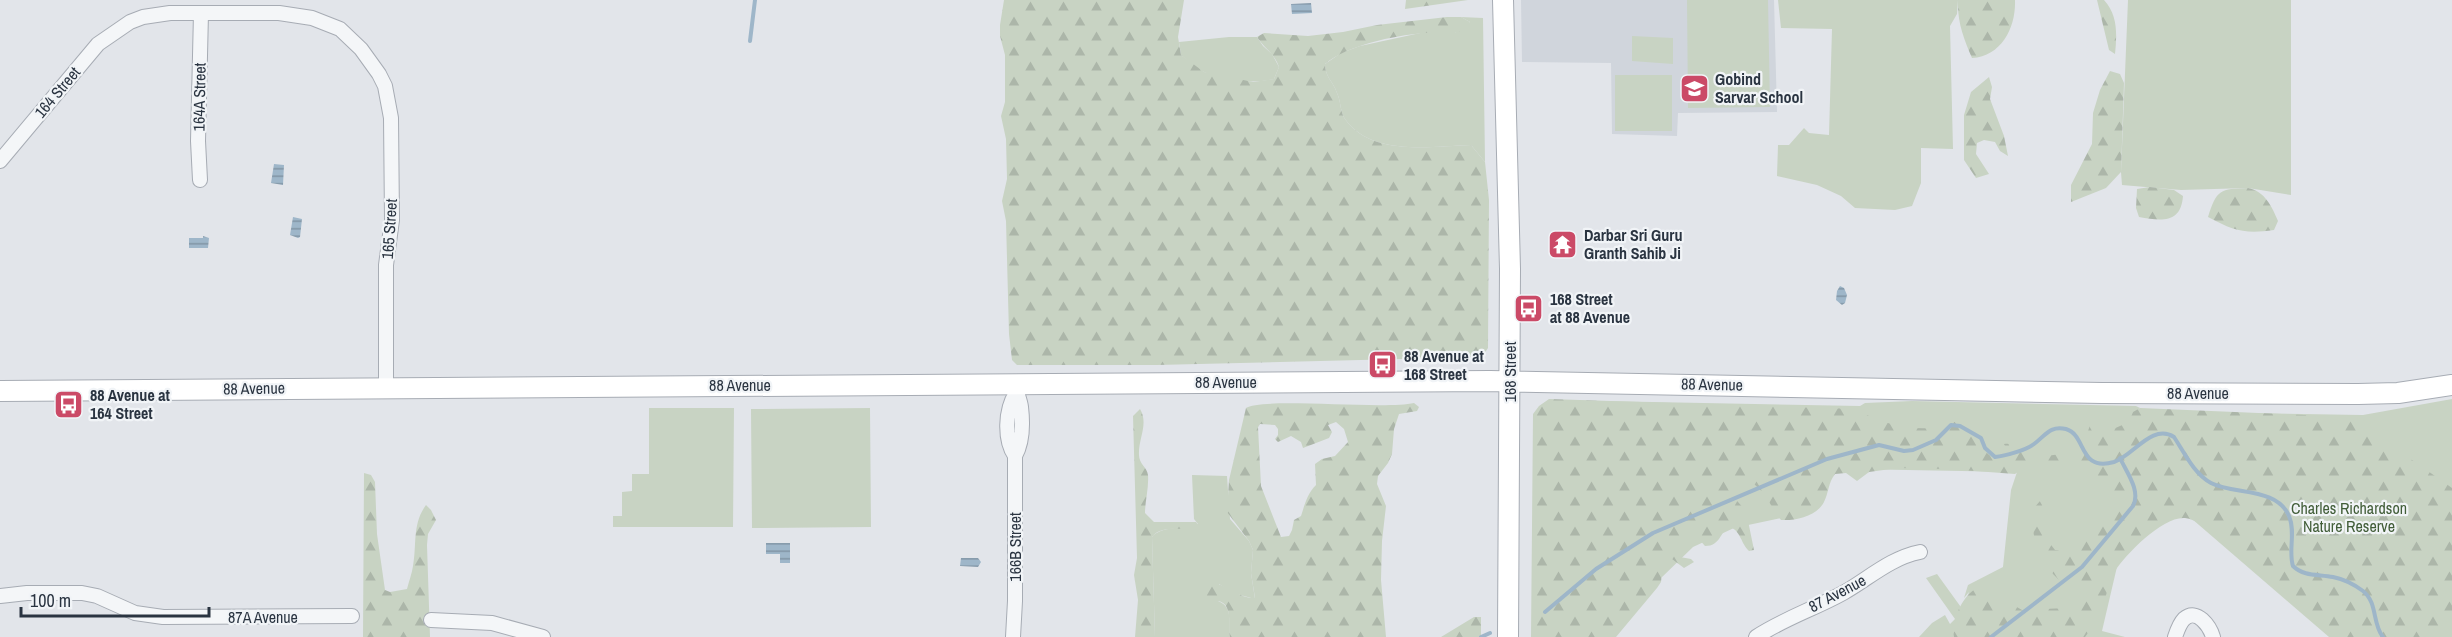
<svg xmlns="http://www.w3.org/2000/svg" width="2452" height="637" font-family="'Archivo Narrow',sans-serif">
  <defs>
    <pattern id="forest-firs" width="22" height="20" patternUnits="userSpaceOnUse" patternTransform="scale(1.5)"><rect width="22" height="20" fill="#c8d3c3"/><path d="M5 1l3.5 6h-7zM16 11l3.5 6h-7z" fill="#acb6a9"/></pattern>
    <pattern id="water-rules" width="6" height="5" patternUnits="userSpaceOnUse" patternTransform="scale(1.5)"><rect width="6" height="5" fill="#9eb6c9"/><path d="M0 2.5h6" fill="none" stroke="#8195a5"/></pattern>
  </defs>
  <rect width="100%" height="100%" fill="#e2e5ea"/>
  <!-- built -->
  <path fill="#d0d5dc" d="M1521 0H1774L1777 112 1678 113 1677 136 1612 134 1611 63 1522 62Z"/>
  <!-- green -->
  <path fill="#c8d3c3" d="M1687 0H1768L1770 107 1688 108Z
    M1778 0H1958L1957 14 1950 26 1953 149 1921 148V183L1912 206 1895 210 1855 208 1841 196 1817 185 1777 176 1778 145H1789L1804 128 1809 133 1829 135 1832 29 1781 28Z
    M2128 0H2291V195L2248 188 2181 190 2122 185 2121 172Z
    M1461 17 1483 18 1485 162 1471 145C1431 146 1372 157 1345 119 1340 112 1341 101 1337 93 1333 81 1325 77 1325 64L1341 53 1360 46 1425 32 1455 33 1470 22Z
    M1632 36 1673 38V64L1632 61Z
    M1229 37H1257L1263 46 1272 54 1279 67 1274 79C1253 84 1224 81 1204 72 1196 69 1188 61 1181 55L1179 42Z
    M1615 75H1672V131H1615Z
    M2452 399V637H2329L2170 500 2123 541 2102 631 2125 637H1919L1932 623 1945 615 1950 624 1955 619 1926 578 1937 574 1963 610 1969 592 1964 598 1968 585 2003 567 2011 490 2017 472 1851 469 1832 474 1781 518 1734 528 1693 547 1659 580 1534 637 1550 400 1860 406 1865 403 1912 401 2136 406 2140 408 2136 411 2363 415Z
    M649 408H734L733 527H613V516H622V492L632 491V474H649Z
    M870 408 871 527 752 528 751 409Z
    M1192 475 1227 476 1230 519 1249 541 1253 550 1251 573 1255 599 1233 593 1219 584 1218 601C1234 607 1228 623 1230 637H1155L1152 537C1160 526 1185 529 1198 524L1194 519Z"/>
  <!-- forest -->
  <path fill="url(#forest-firs)" fill-rule="evenodd" d="M1004 0H1184L1178 37 1181 55 1204 72 1253 82 1274 79 1279 67C1275 54 1264 48 1257 37L1264 33 1308 36 1343 32 1377 25 1447 17H1461L1470 22C1466 28 1463 31 1455 33 1445 35 1433 32 1423 33 1393 36 1348 45 1325 64 1325 77 1333 81 1337 93 1341 101 1340 112 1345 119 1372 157 1431 146 1471 145L1485 162 1489 200 1488 348 1482 357 1157 365H1017L1012 360 1009 334 1006 221 1002 201 1007 179 1006 139 1001 116 1005 102V55L1000 36V25Z
    M1406 0H1468L1405 9Z
    M1958 0H2015C2016 27 2002 56 1972 58 1964 39 1957 22 1958 0Z
    M2097 0H2104C2118 15 2117 35 2115 54L2109 50Z
    M2110 71 2120 74 2124 83 2121 172 2106 188 2071 202V185L2092 144 2093 113 2100 90Z
    M1989 77 1992 87 1990 99 2004 136 2008 156 2000 151 1995 142 1984 140 1977 143 1976 154 1989 174 1976 178 1964 160V115L1971 92Z
    M2150 187 2174 190 2183 196C2181 224 2161 221 2139 217L2136 208 2137 189Z
    M2248 188C2265 191 2272 207 2278 221L2274 230C2245 234 2234 231 2208 217 2217 189 2220 189 2248 188Z
    M1549 399 1855 409C1879 422 1904 430 1931 428 1943 427 1949 418 1962 424 1980 433 1982 464 2006 458L2008 452 2004 444C2014 442 2017 449 2025 452 2045 459 2073 456 2086 437 2088 433 2088 429 2091 424L2111 430 2129 422 2133 412 2140 408 2351 417 2452 488V629H2440L2431 637H2333C2308 613 2215 521 2185 518 2163 516 2126 554 2115 571 2106 586 2106 604 2098 619 2095 625 2089 631 2085 637H1954C1951 621 1962 596 1977 588L1991 592 2022 610 2067 608 2086 594 2087 585 2078 578 2059 580C2039 561 2029 536 2034 508L2040 501 2044 504 2041 532 2055 550 2071 552C2080 541 2107 518 2110 507 2112 500 2109 495 2106 489 2092 460 2039 457 2015 474L1948 469 1898 468 1869 472 1857 481 1846 473 1835 474C1828 483 1829 492 1824 502 1817 516 1796 521 1781 520 1768 504 1757 467 1727 485L1730 493 1746 511 1754 550 1749 551C1741 544 1741 531 1730 527 1719 532 1721 546 1705 546L1691 530C1675 532 1674 545 1680 557L1691 559 1694 562 1684 568 1672 559 1663 563 1661 582 1657 588 1616 637H1531L1533 414 1539 406Z
    M1414 403 1419 407 1417 411 1399 414 1394 429 1392 454 1388 463 1378 476 1377 484 1386 506 1382 541 1381 580 1386 637H1230C1228 628 1231 616 1227 608 1222 595 1205 606 1200 592 1205 589 1212 583 1218 584 1229 587 1241 599 1255 598L1251 573 1253 550 1249 541 1227 512 1229 480 1246 408C1260 397 1384 410 1414 403ZM1336 422 1344 429 1348 442 1335 456 1322 459 1315 464 1316 485C1307 494 1305 504 1301 516L1294 520 1292 530 1289 536 1281 537 1261 486 1258 427 1260 424 1275 425 1278 429V435L1275 439 1278 442 1291 436 1301 442 1303 448 1329 438 1332 432 1328 425Z
    M1140 409C1149 424 1138 439 1139 455 1139 464 1147 467 1148 475 1149 488 1145 501 1145 513L1154 522H1196L1199 526C1185 533 1163 523 1152 537L1155 637H1135L1138 600 1134 575 1137 558 1133 416Z
    M364 473 371 475 375 482 377 534 385 590 390 592 407 589C409 581 412 573 413 566 417 544 412 524 426 505L431 510 436 520 428 534 427 545 430 637H363Z
    M1474 617H1481V637H1441Z"/>
  <!-- water -->
  <path fill="url(#water-rules)" d="M1311 3 1312 13 1292 14 1291 4Z
    M274 164 284 165 283 185 271 183Z
    M293 217 302 219 300 237 298 238 290 235Z
    M203 236 209 238 208 248H189V238H203Z
    M1840 286 1844 288 1847 295 1845 303 1842 305 1836 300 1837 291Z
    M766 543H790V563H780V554H766Z
    M978 558 981 562 978 567 960 566 961 558Z"/>
  <g fill="none" stroke-linecap="round" stroke-linejoin="round">
    <!-- stream -->
    <path stroke="#9eb6c9" stroke-width="4" d="M750 41 755 0
      M1545 612 1596 569 1653 533 1827 459 1879 445 1904 451 1913 450 1936 440 1951 425 1960 426 1981 438 1985 448 1995 457C2005 456 2026 450 2034 444 2045 436 2050 425 2066 429 2087 435 2078 472 2114 462 2133 456 2152 423 2174 437 2184 452 2194 474 2211 483 2234 495 2277 487 2289 516 2296 532 2288 551 2293 566 2304 577 2319 574 2333 577 2343 579 2355 585 2363 591 2378 603 2372 624 2383 637
      M1481 637 1490 633
      M1991 637 2082 567 2133 506C2141 491 2127 473 2120 458"/>
    <defs>
      <path id="street" d="M0 161 98 44 130 22 143 17 170 13H279L312 18 340 29 361 49 379 74 385 86 391 118 392 220 386 265V387
        M200 180 198 141 201 13
        M1015 456C1004 440 1005 410 1016 393
        M0 596 27 593H82L97 596 135 613 163 617 352 616
        M431 620 492 623 543 637
        M1013 637 1015 601V456C1023 442 1023 424 1021 407 1020 399 1016 392 1015 383
        M1756 637C1783 619 1814 609 1843 593 1868 579 1890 558 1920 552
        M2175 637C2177 631 2180 623 2184 619 2197 607 2210 627 2213 637"/>
      <path id="secondary" d="M1503 0 1510 269 1508 637
        M0 391 1490 381 2102 393 2358 394 2398 393 2452 385"/>
    </defs>
    <!-- street casing -->
    <use href="#street" stroke="#a7acb4" stroke-width="16"/>
    <!-- secondary casing -->
    <use href="#secondary" stroke="#a7acb4" stroke-width="22"/>
    <!-- street -->
    <use href="#street" stroke="#f4f6f8" stroke-width="14"/>
    <!-- secondary -->
    <use href="#secondary" stroke="#fff" stroke-width="20"/>
  </g>
  <!-- icons -->
  <defs>
    <symbol id="school-square" viewBox="-11 -11 22 22"><rect x="-9" y="-9" width="18" height="18" rx="4" fill="#cb4a67" stroke="#f1f4f7"/><path d="M0-5L7-2L0 1L-7-2ZM-4 1L0 2.5L4 1V4Q0 6-4 4Z" fill="#fff"/></symbol>
    <symbol id="temple-square" viewBox="-11 -11 22 22"><rect x="-9" y="-9" width="18" height="18" rx="4" fill="#cb4a67" stroke="#f1f4f7"/><path d="M0-6L5-2H3V0L6.5 2.5H4V6H1.5V3h-3V6H-4V2.5H-6.5L-3 0V-2H-5Z" fill="#fff"/></symbol>
    <symbol id="bus-square" viewBox="-11 -11 22 22"><rect x="-9" y="-9" width="18" height="18" rx="4" fill="#cb4a67" stroke="#f1f4f7"/><path d="M-5-6H5V4H4V6H2V4H-2V6H-4V4H-5ZM-3.5-4V0h7V-4ZM-3.5 1.2v1.5H-2V1.2ZM2 1.2v1.5H3.5V1.2Z" fill="#fff"/></symbol>
  </defs>
  <g fill-rule="evenodd">
    <use href="#school-square" x="1678" y="72" width="33" height="33"/>
    <use href="#temple-square" x="1546" y="228" width="33" height="33"/>
    <use href="#bus-square" x="1512" y="292" width="33" height="33"/>
    <use href="#bus-square" x="1366" y="348" width="33" height="33"/>
    <use href="#bus-square" x="52" y="388" width="33" height="33"/>
  </g>
  <g text-anchor="middle" dominant-baseline="central" stroke-width="4.5" stroke-linejoin="round" paint-order="stroke">
    <!-- poi labels -->
    <g font-size="16" font-weight="bold" fill="#2a3441" stroke="#f1f4f7" text-anchor="start">
      <text x="1715" y="79">Gobind<tspan x="1715" dy="18">Sarvar School</tspan></text>
      <text x="1584" y="235">Darbar Sri Guru<tspan x="1584" dy="18">Granth Sahib Ji</tspan></text>
      <text x="1550" y="299">168 Street<tspan x="1550" dy="18">at 88 Avenue</tspan></text>
      <text x="1404" y="356">88 Avenue at<tspan x="1404" dy="18">168 Street</tspan></text>
      <text x="90" y="395">88 Avenue at<tspan x="90" dy="18">164 Street</tspan></text>
    </g>
    <!-- street labels -->
    <g font-size="16" fill="#2a3441" stroke="#f1f4f7">
      <text transform="translate(57 92) rotate(-50)">164 Street</text>
      <text transform="translate(199 97) rotate(-89)">164A Street</text>
      <text transform="translate(389 229) rotate(-86)">165 Street</text>
      <text transform="translate(1510 372) rotate(-90)">168 Street</text>
      <text x="1226" y="382">88 Avenue</text>
      <text transform="translate(1712 384) rotate(1)">88 Avenue</text>
      <text x="740" y="385">88 Avenue</text>
      <text transform="translate(254 388) rotate(-1)">88 Avenue</text>
      <text x="2198" y="393">88 Avenue</text>
      <text transform="translate(1015 547) rotate(-90)">166B Street</text>
      <text transform="translate(1837 593) rotate(-28)">87 Avenue</text>
      <text x="263" y="617">87A Avenue</text>
    </g>
    <!-- park labels -->
    <g font-size="16" fill="#415d38" stroke="#f1f4f7">
      <text x="2349" y="508">Charles Richardson<tspan x="2349" dy="18">Nature Reserve</tspan></text>
    </g>
  </g>
  <!-- scale -->
  <path d="M21 607v9h188v-9" fill="none" stroke="#2a3441" stroke-width="3"/>
  <text x="30" y="607" font-size="18" fill="#2a3441" stroke="#f1f4f7" stroke-width="4.5" paint-order="stroke">100 m</text>
</svg>
